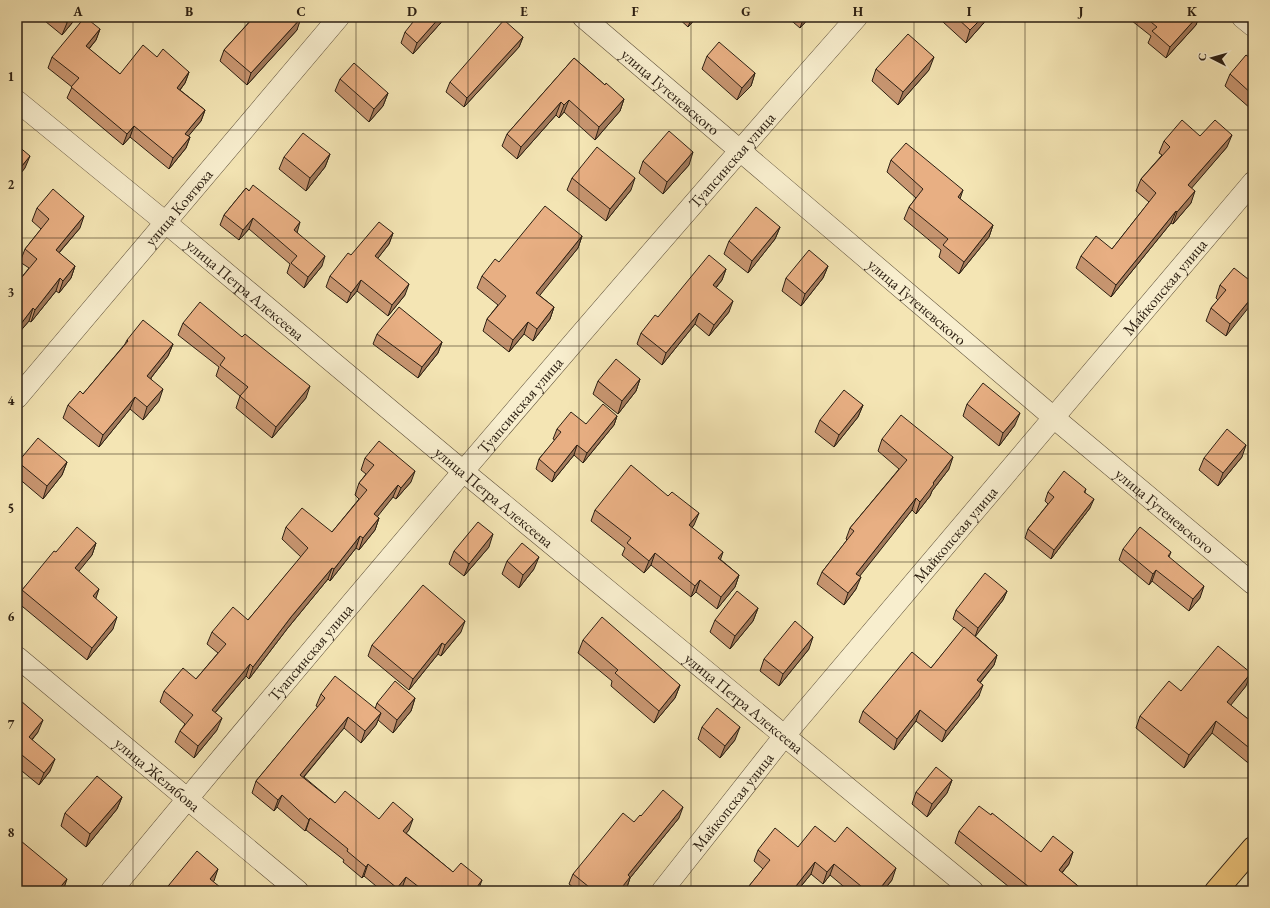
<svg xmlns="http://www.w3.org/2000/svg" width="1270" height="908" font-family="'EB Garamond',serif">
  <rect width="100%" height="100%" fill="#f4e5b4"/>
  <filter id="stains"><feTurbulence type="fractalNoise" baseFrequency=".005" numOctaves="4"/><feColorMatrix values="0 0 0 0 .2 0 0 0 0 .09 0 0 0 0 .02 0 0 0 .5 -.17"/></filter>
  <radialGradient id="worn" r=".72"><stop offset=".6" stop-color="#630" stop-opacity="0"/><stop offset="1" stop-color="#630" stop-opacity=".3"/></radialGradient>
  <g fill="none" stroke-linecap="round" stroke-linejoin="round">
    <defs>
      <g id="minor">
        <path id="s1" d="M583 17 1053 417 1253 584"/>
        <path d="M1242 17 1253 26"/>
        <path id="s2" d="M17 101 165 222 464 472 973 891"/>
        <path id="s3" d="M17 398 339 17"/>
        <path id="s4" d="M17 657 298 891"/>
        <path id="s5" d="M111 891C355 596 604 304 857 17"/>
        <path id="s6" d="M662 891 785 735 1253 182"/>
      </g>
      <path id="primary" d="M1216 891 1253 848"/>
    </defs>
    <!-- minor casing -->
    <use href="#minor" stroke="#5f513b" stroke-width="22"/>
    <!-- primary casing -->
    <use href="#primary" stroke="#2d2013" stroke-width="24"/>
    <!-- minor -->
    <use href="#minor" stroke="#f8eece" stroke-width="21"/>
    <!-- primary -->
    <use href="#primary" stroke="#eac27a" stroke-width="22"/>
  </g>
  <!-- wall -->
  <path fill="#c89671" stroke="#2d2013" d="M40 17H77L62 35Z
    M248 17H299L297 30 247 85 220 61 224 50 251 20Z
    M446 17 413 54 401 43 405 32Z
    M677 17H697L688 27Z
    M787 17H810L800 28Z
    M945 17H989L966 43 943 22Z
    M1127 17H1199L1196 25 1166 58 1148 43 1151 36Z
    M100 29 96 40 89 49 120 74 157 57 189 72 185 83 180 90 205 110 201 121 188 136 190 137 186 148 169 169 130 137 123 145 67 98 72 87 48 68 52 57Z
    M523 37 519 47 464 107 446 92 450 82Z
    M707 56 755 73 751 86 737 100 702 69Z
    M574 58 605 85 624 99 620 111 595 140 564 112 559 118 556 115 517 159 502 146 507 134Z
    M1253 60V107L1251 109 1225 86 1230 74Z
    M876 69 929 70 898 105 872 81Z
    M340 79 388 93 383 106 369 122 335 91Z
    M1200 136 1227 147 1191 188V203L1173 224 1171 223 1111 297 1076 268 1081 256 1112 249 1149 202 1136 191 1141 179 1162 155 1159 153 1164 141Z
    M330 154 325 167 306 191 279 169 284 157Z
    M891 160 960 199 993 225 989 237 959 274 939 257 941 250 904 219 909 207 916 198 887 172Z
    M643 161 689 165 663 194 639 173Z
    M572 178 631 190 606 221 567 190Z
    M246 188 297 232 322 266 304 288 287 273 290 264 249 229 239 240 220 225 224 215Z
    M37 208 80 228 59 253 75 266 71 278 59 293 56 291 31 322 29 321 17 335V283L29 268 20 262 25 249 41 229 32 221Z
    M780 227 775 239 748 273 724 254 729 241Z
    M393 233 389 244 377 259 405 295 388 316 357 291 347 303 326 287 330 276 351 255Z
    M582 236 578 248 539 295 554 307 550 319 533 341 524 334 509 352 483 331 487 319 498 305 477 288 482 276 499 262Z
    M828 266 823 278 801 306 782 291 786 278Z
    M726 269 722 280 716 288 729 312 709 336 695 324 662 365 637 344 641 333 658 317Z
    M1253 283 1226 336 1206 321 1211 308 1218 300 1216 298 1220 285Z
    M183 323 306 398 272 438 236 408 240 396 216 376 219 367 178 335Z
    M377 334 442 342 438 353 418 378 373 344Z
    M127 340 173 344 168 356 151 378 159 401 143 420 130 409 99 447 63 418 68 405 83 394 125 344Z
    M640 379 636 391 618 414 593 394 598 381Z
    M967 404 1015 425 999 446 963 416Z
    M863 405 858 417 834 447 815 432 820 420Z
    M617 416 614 425 583 463 574 455 552 482 536 469 539 459 555 440 553 439 557 429 586 424Z
    M882 439 949 469 932 491 930 496 916 514 912 510 859 576 856 589 844 605 817 584 822 572 847 540 846 539 850 528 899 469 878 451Z
    M1242 457 1218 486 1199 470 1204 458Z
    M365 458 411 482 396 499 393 497 377 516 379 518 375 530 359 550 356 548 330 581 328 579 287 629 249 679 246 676 215 713 217 730 194 758 175 742 180 731 185 724 160 702 164 691 196 679 218 653 207 644 212 632 248 620 301 557 282 539 286 527 332 532 359 499 355 495 359 483 366 474 361 470Z
    M18 462H67L62 475 43 499 17 477V464Z
    M1086 489 1085 492 1090 508 1051 559 1025 538 1028 529 1048 504 1045 501 1048 492Z
    M595 510 694 525 692 527 720 559 739 575 735 587 717 609 696 592 691 597 651 565 644 573 622 555 625 548 591 521Z
    M96 543 92 555 78 571 96 599 113 629 87 660 17 602 22 590 56 552Z
    M489 547 464 576 449 564 454 551Z
    M1123 549 1171 552 1169 557 1200 598 1189 611 1152 581 1149 585 1119 560Z
    M507 561 534 569 519 588 502 574Z
    M1007 591 1003 600 975 636 997 655 994 665 980 683 979 696 942 742 916 721 894 750 859 722 863 711 931 668 964 628 953 619 956 610Z
    M758 608 753 621 730 649 710 632 715 620Z
    M461 632 441 656 438 654 409 690 368 656 372 645Z
    M583 640 680 685 675 698 654 723 611 686 612 681 578 653Z
    M809 649 779 686 760 671 764 659Z
    M1246 686 1230 705 1253 723V767L1212 733 1184 768 1136 728 1140 716 1181 691Z
    M321 694 375 709 377 703 415 698 411 711 393 733 378 720 376 725 361 743 344 728 304 777 335 803 409 830 406 833 453 872 482 891H406L402 888 400 891H382L364 876 362 878 343 862 344 860 306 830 305 831 277 807 274 811 252 793 256 781 318 707 316 706Z
    M17 706 38 732 32 740 50 771 39 785 17 767Z
    M702 727 735 740 720 758 698 739Z
    M952 780 947 793 927 817 912 804 916 792Z
    M122 797 117 809 86 847 61 826 65 813Z
    M641 816 679 818 630 878 627 887 624 891H578L569 884 573 874 634 822Z
    M959 831 1041 852 1069 864 1062 873 1084 891H1014L955 843Z
    M835 842 892 880 883 891H849L830 875 823 884 811 874 797 891H745L763 869 754 861 758 850 798 847Z
    M17 845 63 891H17Z"/>
  <!-- shaded-wall -->
  <path fill="#a27a5c" stroke="#2d2013" d="M71 17H77L62 35 67 23Z
    M440 17H446L413 54 417 43Z
    M692 17H697L688 27Z
    M804 17H810L800 28Z
    M983 17H989L966 43 970 30Z
    M1197 17H1199L1196 25 1166 58 1170 47Z
    M301 18 297 30 247 85 251 73Z
    M100 29 96 40 82 57 86 46Z
    M523 37 519 47 464 107 467 98Z
    M934 57 929 70 898 105 903 92Z
    M189 72 185 83 173 99 177 88Z
    M755 73 751 86 737 100 742 88Z
    M388 93 383 106 369 122 374 109Z
    M624 99 620 111 595 140 599 127Z
    M569 100 564 112 559 118 564 105Z
    M561 102 556 115 517 159 521 147Z
    M205 110 201 121 181 145 185 134Z
    M134 126 130 137 123 145 127 134Z
    M1232 135 1227 147 1184 197 1188 185Z
    M190 137 186 148 169 169 173 158Z
    M693 152 689 165 663 194 667 182Z
    M330 154 325 167 306 191 310 178Z
    M30 156 25 168 17 178V172Z
    M635 178 631 190 606 221 610 209Z
    M963 190 959 202 958 197Z
    M1195 191 1191 203 1173 224 1177 212Z
    M1176 211 1171 223 1111 297 1116 285Z
    M84 216 80 228 51 262 56 250Z
    M253 218 249 229 239 240 243 230Z
    M300 222 297 233 294 230Z
    M993 225 989 237 959 274 964 262Z
    M780 227 775 239 748 273 752 261Z
    M393 233 389 244 371 267 375 256Z
    M582 236 578 248 532 305 536 293Z
    M325 256 322 266 304 288 308 277Z
    M75 266 71 278 59 293 63 281Z
    M828 266 823 278 801 306 805 294Z
    M726 269 722 280 709 296 713 285Z
    M60 278 56 291 31 322 35 310Z
    M361 280 357 291 347 303 351 293Z
    M409 284 405 295 388 316 392 305Z
    M1253 296V302L1226 336 1230 324Z
    M733 301 729 312 709 336 714 325Z
    M554 307 550 319 533 341 537 329Z
    M33 308 29 321 17 335V329Z
    M699 313 695 324 662 365 666 353Z
    M528 322 524 334 509 352 513 340Z
    M442 342 438 353 418 378 422 367Z
    M173 344 168 356 143 388 147 376Z
    M640 379 636 391 618 414 622 401Z
    M310 386 306 398 272 438 276 427Z
    M163 389 159 401 143 420 147 407Z
    M135 397 130 409 99 447 103 435Z
    M863 405 858 417 834 447 839 435Z
    M1020 413 1015 425 999 446 1003 433Z
    M617 416 614 425 583 463 587 453Z
    M577 445 574 455 552 482 555 473Z
    M1246 445 1242 457 1218 486 1223 473Z
    M953 457 949 469 932 491 930 496 916 514 920 502 933 483Z
    M67 462 62 475 43 499 47 486Z
    M415 471 411 482 396 499 401 488Z
    M398 485 393 497 370 526 374 514Z
    M916 498 912 510 852 586 856 574Z
    M1094 499 1090 508 1051 559 1054 550Z
    M699 513 694 525 685 537 689 525Z
    M379 518 375 530 359 550 363 538Z
    M493 534 489 547 464 576 469 564Z
    M360 536 356 548 330 581 334 569Z
    M96 543 92 555 71 581 75 568Z
    M723 552 719 564 718 558Z
    M655 553 651 565 644 573 649 561Z
    M539 557 534 569 519 588 523 575Z
    M332 568 328 579 287 629 249 679 253 667 291 617Z
    M1156 570 1152 581 1149 585 1153 574Z
    M739 575 735 587 717 609 721 597Z
    M861 577 856 589 844 605 848 593Z
    M700 580 696 592 691 597 695 586Z
    M1204 586 1200 598 1189 611 1193 599Z
    M99 589 95 601 93 596Z
    M1007 591 1003 600 975 637 978 628Z
    M758 608 753 621 730 649 735 636Z
    M117 617 113 629 87 660 92 648Z
    M465 621 461 632 441 656 445 645Z
    M813 637 809 649 779 686 783 674Z
    M442 643 438 654 409 690 413 679Z
    M997 655 994 665 973 691 977 680Z
    M250 664 246 676 207 722 212 710Z
    M1251 673 1246 686 1223 715 1227 702Z
    M680 685 675 698 654 723 659 711Z
    M983 685 979 696 942 742 946 731Z
    M415 698 411 711 393 733 397 720Z
    M920 710 916 721 894 750 897 739Z
    M381 713 376 725 361 743 365 731Z
    M348 717 344 728 296 786 300 775Z
    M222 718 217 730 194 758 198 746Z
    M43 720 38 732 24 749 29 737Z
    M1216 721 1212 733 1184 768 1189 755Z
    M740 727 735 740 720 758 725 746Z
    M55 759 50 771 39 785 44 773Z
    M952 780 947 793 927 817 932 804Z
    M282 795 277 807 274 811 278 800Z
    M122 797 117 809 86 847 90 834Z
    M683 807 679 818 630 878 627 887 624 891H619L628 875Z
    M310 818 306 830 305 831 309 820Z
    M413 819 409 830 399 842 403 831Z
    M1073 852 1069 864 1054 882 1059 870Z
    M815 862 811 874 797 891H792Z
    M368 864 364 876 362 878 366 867Z
    M834 864 830 875 823 884 827 872Z
    M896 868 892 880 883 891H878Z
    M218 869 214 881 205 891 210 879Z
    M406 877 402 888 400 891H396L397 888Z
    M67 879 63 891H57Z
    M482 880 478 891 477 887Z"/>
  <!-- building -->
  <path fill="#e8af83" stroke="#2d2013" d="M60 17H71L67 23Z
    M85 17 100 29 86 46 120 74 143 45 157 57 163 49 189 72 177 88 205 110 185 134 190 137 173 158 134 126 127 134 71 87 79 78 52 57Z
    M254 17H299L301 18 251 73 224 50Z
    M417 17H440L417 43 405 32Z
    M956 17H983L970 30Z
    M1145 17H1197L1170 47 1152 31 1157 27Z
    M504 20 523 37 467 98 450 82Z
    M908 34 934 57 903 92 876 69Z
    M719 42 755 73 742 88 707 56Z
    M1246 55 1253 60V95L1230 74Z
    M574 58 605 85 606 83 624 99 599 127 569 100 564 105 561 102 521 147 507 134Z
    M354 63 388 93 374 109 340 79Z
    M1182 120 1200 136 1215 120 1232 135 1188 185 1195 191 1177 212 1176 211 1116 285 1081 256 1096 236 1112 249 1156 193 1141 179 1170 147 1164 141Z
    M669 131 693 152 667 182 643 161Z
    M303 133 330 154 310 178 284 157Z
    M906 143 963 190 958 197 993 225 964 262 943 245 948 239 909 207 923 189 891 160Z
    M17 145 30 156 17 172Z
    M597 147 635 178 610 209 572 178Z
    M253 185 300 222 294 230 325 256 308 277 291 263 297 256 253 218 243 230 224 215 246 188 249 191Z
    M53 189 84 216 56 250 75 266 63 281 60 278 35 310 33 308 17 329V283L37 259 25 249 49 219 37 208Z
    M545 206 582 236 536 293 554 307 537 329 528 322 513 340 487 319 506 296 482 276 495 259 499 262Z
    M756 207 780 227 752 261 729 241Z
    M379 222 393 233 375 256 409 284 392 305 361 280 351 293 330 276 348 253 351 255Z
    M809 250 828 266 805 294 786 278Z
    M709 255 726 269 713 285 733 301 714 325 699 313 666 353 641 333 655 315 658 317Z
    M1234 268 1253 283V296L1230 324 1211 308 1226 290 1220 285Z
    M200 302 242 337 245 334 310 386 276 427 240 396 248 387 220 365 225 358 183 323Z
    M399 307 442 342 422 367 377 334Z
    M143 320 173 344 147 376 163 389 147 407 135 397 103 435 68 405 80 391 83 394 128 341 127 340Z
    M616 359 640 379 622 401 598 381Z
    M983 383 1020 413 1003 433 967 404Z
    M844 390 863 405 839 435 820 420Z
    M603 404 617 416 587 453 577 445 555 473 539 459 561 432 557 429 571 412 586 424Z
    M901 415 953 457 933 483 934 484 920 502 916 498 856 574 861 577 848 593 822 572 854 531 850 528 907 460 882 439Z
    M1227 429 1246 445 1223 473 1204 458Z
    M38 438 67 462 47 486 18 462Z
    M379 441 415 471 401 488 398 485 374 514 379 518 363 538 360 536 334 569 332 568 291 617 253 667 250 664 212 710 222 718 198 746 180 731 193 715 164 691 183 668 196 679 226 644 212 632 233 607 248 620 308 548 286 527 302 508 332 532 367 490 359 483 374 465 365 458Z
    M631 465 668 496 672 492 699 513 689 525 723 552 718 558 739 575 721 597 700 580 695 586 655 553 649 561 627 543 631 538 595 510Z
    M1064 471 1086 489 1084 492 1094 499 1054 550 1028 529 1054 497 1048 492Z
    M478 522 493 534 469 564 454 551Z
    M77 527 96 543 75 568 99 589 93 596 117 617 92 648 22 590 54 551 56 552Z
    M1140 527 1171 552 1168 556 1204 586 1193 599 1156 570 1153 574 1123 549Z
    M522 543 539 557 523 575 507 561Z
    M985 573 1007 591 978 628 956 610Z
    M423 585 465 621 445 645 442 643 413 679 372 645Z
    M737 591 758 608 735 636 715 620Z
    M602 617 680 685 659 711 615 673 618 670 583 640Z
    M795 621 813 637 783 674 764 659Z
    M964 627 997 655 977 680 983 685 946 731 920 710 897 739 863 711 912 652 931 668Z
    M1218 646 1251 673 1227 702 1253 723V751L1216 721 1189 755 1140 716 1169 681 1181 691Z
    M335 676 381 713 365 731 348 717 300 775 335 803 345 791 379 819 393 802 413 819 403 831 453 872 461 863 482 880 477 887 482 891H424L406 877 397 888 368 864 366 867 347 851 348 849 310 818 309 820 282 795 278 800 256 781 325 698 321 694Z
    M395 681 415 698 397 720 377 703Z
    M21 701 43 720 29 737 55 759 44 773 17 751V706Z
    M717 708 740 727 725 746 702 727Z
    M936 767 952 780 932 804 916 792Z
    M97 776 122 797 90 834 65 813Z
    M663 790 683 807 628 875 630 877 619 891H594L573 874 623 813 634 822 640 815 641 816Z
    M979 806 991 815 992 813 1041 852 1053 836 1073 852 1059 870 1084 891H1034L959 831Z
    M815 826 835 842 847 827 896 868 878 891H867L834 864 827 872 815 862 792 891H745L770 860 758 850 775 828 798 847Z
    M21 841 67 879 57 891H17V884L21 879 17 875V845Z
    M197 851 218 869 210 879 225 891H164Z"/>
  <!-- grid -->
  <path fill="none" stroke="#2d2013" stroke-width="1" stroke-opacity="0.55" d="M133 17V891M245 17V891M356 17V891M468 17V891M579 17V891M691 17V891M802 17V891M914 17V891M1025 17V891M1137 17V891M17 130H1253M17 238H1253M17 346H1253M17 454H1253M17 562H1253M17 670H1253M17 778H1253"/>
  <g text-anchor="middle" dominant-baseline="central" stroke-width="3" stroke-linejoin="round" paint-order="stroke">
    <!-- street labels -->
    <g font-size="16" fill="#2d2013" stroke="#f8eece">
      <text stroke="none"><textPath href="#s1" startOffset="115">улица Гутеневского</textPath></text>
      <text stroke="none"><textPath href="#s5" startOffset="959">Туапсинская улица</textPath></text>
      <text stroke="none"><textPath href="#s3" startOffset="250">улица Ковтюха</textPath></text>
      <text stroke="none"><textPath href="#s6" startOffset="786">Майкопская улица</textPath></text>
      <text stroke="none"><textPath href="#s2" startOffset="296">улица Петра Алексеева</textPath></text>
      <text stroke="none"><textPath href="#s1" startOffset="439">улица Гутеневского</textPath></text>
      <text stroke="none"><textPath href="#s5" startOffset="635">Туапсинская улица</textPath></text>
      <text stroke="none"><textPath href="#s2" startOffset="620">улица Петра Алексеева</textPath></text>
      <text stroke="none"><textPath href="#s1" startOffset="763">улица Гутеневского</textPath></text>
      <text stroke="none"><textPath href="#s6" startOffset="462">Майкопская улица</textPath></text>
      <text stroke="none"><textPath href="#s5" startOffset="311">Туапсинская улица</textPath></text>
      <text stroke="none"><textPath href="#s2" startOffset="944">улица Петра Алексеева</textPath></text>
      <text stroke="none"><textPath href="#s4" startOffset="183">улица Желябова</textPath></text>
      <text stroke="none"><textPath href="#s6" startOffset="114">Майкопская улица</textPath></text>
    </g>
  </g>
  <!-- margin -->
  <rect width="1270" height="908" fill="none" stroke="#f4e5b4" stroke-width="44"/>
  <!-- north arrow -->
  <g transform="translate(1212 58) rotate(276)" stroke="#f8eece" stroke-width="3" paint-order="stroke">
  <path d="M0-3L7 15L0 10L-7 15Z" fill="#2d2013"/>
  <text y="-6" font-size="11" font-weight="bold" text-anchor="middle" fill="#2d2013">С</text>
  </g>
  <rect x="22" y="22" width="1226" height="864" fill="none" stroke="#2d2013" stroke-width="1.5"/>
  <g font-size="13" text-anchor="middle" font-weight="bold" fill="#2d2013">
    <text x="78" y="16">A</text>
    <text x="189" y="16">B</text>
    <text x="301" y="16">C</text>
    <text x="412" y="16">D</text>
    <text x="524" y="16">E</text>
    <text x="635" y="16">F</text>
    <text x="746" y="16">G</text>
    <text x="858" y="16">H</text>
    <text x="969" y="16">I</text>
    <text x="1081" y="16">J</text>
    <text x="1192" y="16">K</text>
    <text x="11" y="81">1</text>
    <text x="11" y="189">2</text>
    <text x="11" y="297">3</text>
    <text x="11" y="405">4</text>
    <text x="11" y="513">5</text>
    <text x="11" y="621">6</text>
    <text x="11" y="729">7</text>
    <text x="11" y="837">8</text>
  </g>
  <rect width="100%" height="100%" filter="url(#stains)"/>
  <rect width="100%" height="100%" fill="url(#worn)"/>
</svg>
